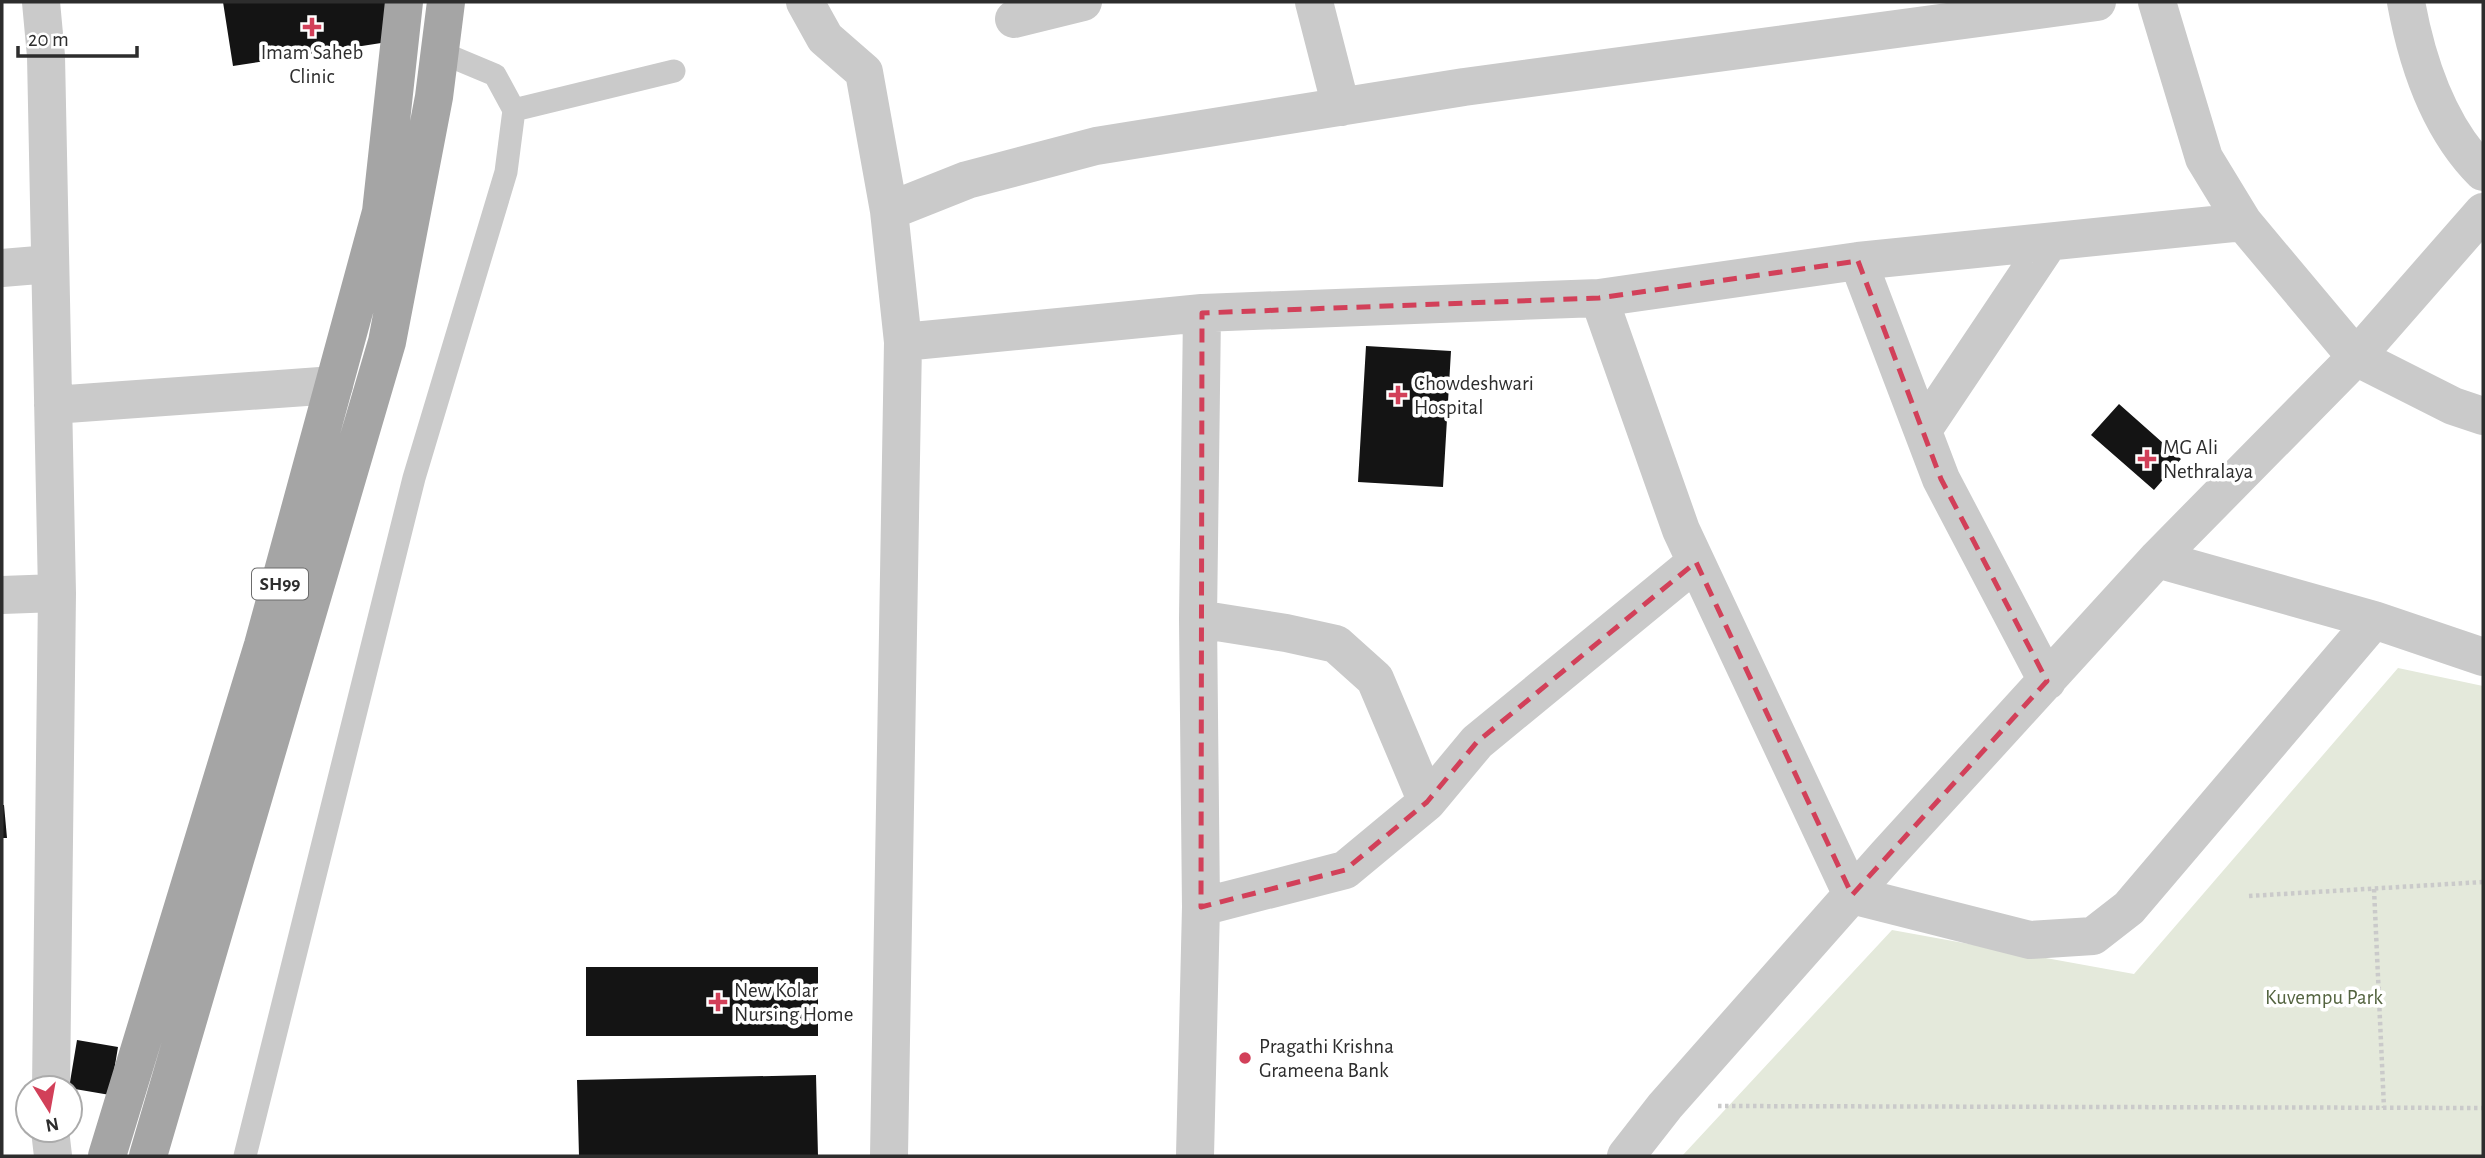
<svg xmlns="http://www.w3.org/2000/svg" width="2485" height="1158" font-family="'Alegreya Sans',sans-serif">
  <rect width="100%" height="100%" fill="#fff"/>
  <!-- green -->
  <path fill="#e4e9db" d="M2398 668 2483 686V1156H1682L1892 930 2134 974Z"/>
  <!-- building -->
  <path fill="#141414" d="M223 2H388L394 41 233 66Z
    M1366 346 1451 351 1443 487 1358 482Z
    M2119 404 2181 459 2154 490 2091 435Z
    M2 805H4L7 838H2Z
    M586 967H818V1036H586Z
    M77 1040 118 1047 110 1095 69 1088Z
    M816 1075 818 1156H579L577 1080Z"/>
  <g fill="none" stroke-linecap="round" stroke-linejoin="round">
    <!-- path -->
    <path stroke="#cacaca" stroke-width="4.5" stroke-dasharray="3.5 3.5" stroke-linecap="butt" d="M2374 889 2384 1108
      M2249 896 2483 882
      M1718 1106 2483 1108"/>
    <!-- lane -->
    <path stroke="#cacaca" stroke-width="23" d="M514 110 674 71
      M245 1156 414 478 506 172 514 110 495 75 440 52"/>
    <!-- street -->
    <path stroke="#cacaca" stroke-width="38" d="M41 2 46 56 57 593 51 1088
      M805 2 825 38 864 72 889 211 903 342 889 1156
      M1314 2 1341 107
      M2157 2 2204 158 2243 222 2356 357 2453 406 2483 416
      M2406 2C2417 62 2439 128 2483 172
      M1014 19 1083 2
      M889 211 967 180 1096 146 1464 87 2097 2
      M1858 261 1941 479 2047 681
      M2 268 50 264
      M1599 298 1681 530 1852 895 2030 940 2093 936 2129 908 2374 620
      M903 342 1202 313 1599 298 1858 261 2243 222
      M53 405 334 385
      M1923 430 2049 242
      M2157 559 2374 620 2483 657
      M2 595 57 593
      M1198 619 1286 633 1336 644 1375 679 1427 802
      M1201 907 1345 870 1427 802 1477 742 1696 562
      M50 1130 53 1156
      M1195 1156 1201 907 1198 619 1202 313
      M1626 1156 1665 1106 1886 856 2157 559 2356 357 2483 212"/>
    <!-- primary -->
    <path stroke="#a5a5a5" stroke-width="38" d="M107 1156 263 645 381 212 404 2
      M148 1156 387 342 434 97 446 2"/>
  </g>
  <!-- marked area -->
  <path fill="none" stroke="#d24059" stroke-width="5" stroke-dasharray="14 9" stroke-linejoin="round" d="M1858 261 1941 479 2047 681 1852 895 1696 562 1477 742 1427 802 1345 870 1201 907 1202 313 1599 298Z"/>
  <!-- markers -->
  <g fill="#d24059" stroke="#fff" stroke-width="2.5">
    <path d="M308.5 16.5h7v7h7v7h-7v7h-7v-7h-7v-7h7z"/>
    <path d="M1394.5 384.5h7v7h7v7h-7v7h-7v-7h-7v-7h7z"/>
    <path d="M2143.5 448.5h7v7h7v7h-7v7h-7v-7h-7v-7h7z"/>
    <path d="M714.5 991.5h7v7h7v7h-7v7h-7v-7h-7v-7h7z"/>
    <circle cx="1245" cy="1058" r="7"/>
  </g>
  <g text-anchor="middle" dominant-baseline="central" stroke-width="7" stroke-linejoin="round" paint-order="stroke">
    <!-- shield labels -->
    <rect fill="#fff" stroke="#6c6c6c" stroke-width="2" x="252" y="568.5" width="56" height="31" rx="5"/>
    <g font-size="19" font-weight="bold" fill="#2d2d2d">
      <text x="280" y="584">SH99</text>
    </g>
    <!-- poi labels -->
    <g font-size="21" fill="#2d2d2d" stroke="#fff" text-anchor="start">
      <text x="312" y="52" text-anchor="middle">Imam Saheb<tspan x="312" dy="24">Clinic</tspan></text>
      <text x="1414" y="383">Chowdeshwari<tspan x="1414" dy="24">Hospital</tspan></text>
      <text x="2163" y="447">MG Ali<tspan x="2163" dy="24">Nethralaya</tspan></text>
      <text x="734" y="990">New Kolar<tspan x="734" dy="24">Nursing Home</tspan></text>
      <text x="1259" y="1046">Pragathi Krishna<tspan x="1259" dy="24">Grameena Bank</tspan></text>
    </g>
    <!-- park labels -->
    <g font-size="21" fill="#53633f" stroke="#fff">
      <text x="2324" y="997">Kuvempu Park</text>
    </g>
  </g>
  <!-- border -->
  <rect width="2485" height="1158" fill="none" stroke="#2d2d2d" stroke-width="7"/>
  <!-- north arrow -->
  <g transform="translate(49 1109) rotate(169)"><circle r="33" fill="#ffffff" stroke="#ababab" stroke-width="2"/>
  <path d="M0-5L12 26L0 18L-12 26Z" fill="#d24059"/>
  <text y="-10" font-size="19" font-weight="bold" text-anchor="middle" fill="#2d2d2d">N</text>
  </g>
  <!-- scale -->
  <path d="M18 46v10h119v-10" fill="none" stroke="#2d2d2d" stroke-width="3.5"/>
  <text x="28" y="46" font-size="21" fill="#2d2d2d" stroke="#ffffff" stroke-width="5" paint-order="stroke">20 m</text>
</svg>
